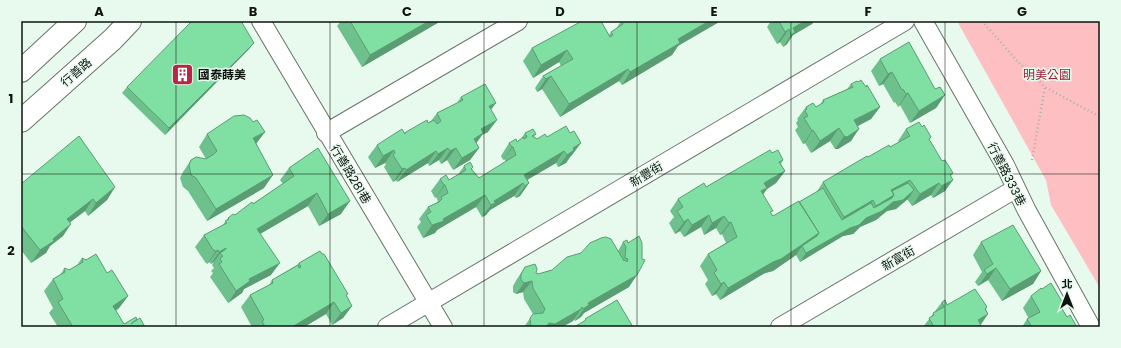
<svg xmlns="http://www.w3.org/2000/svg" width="1121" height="348" font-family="Poppins,'Noto Sans TC',sans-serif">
  <rect width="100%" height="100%" fill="#e8faed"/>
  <!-- green -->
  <path fill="#febfc2" d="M957 21H1100V288L1051 205 1046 180Z"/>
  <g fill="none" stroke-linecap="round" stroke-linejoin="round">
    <defs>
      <path id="minor" d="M261 21 443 327
        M923 21 1005 165 1026 209 1091 327
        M326 133 518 21
        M387 327 905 21
        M780 327 1015 189"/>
      <path id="tertiary" d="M21 71 75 21
        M21 121 113 39 130 21"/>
    </defs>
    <!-- minor casing -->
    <use href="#minor" stroke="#66756a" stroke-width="20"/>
    <!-- tertiary casing -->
    <use href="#tertiary" stroke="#66756a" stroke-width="24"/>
    <!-- path -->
    <path stroke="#a4b2a8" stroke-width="2.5" stroke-dasharray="1 3" stroke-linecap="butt" d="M982 21 1018 62 1045 87 1100 117
      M1032 160 1045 87"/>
    <!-- minor -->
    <use href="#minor" stroke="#fff" stroke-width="18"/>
    <!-- tertiary -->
    <use href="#tertiary" stroke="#fff" stroke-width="22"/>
  </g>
  <!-- wall -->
  <path fill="#6ec18c" d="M341 21H441L362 67 337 26Z
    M621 21 678 46 672 55 622 85 619 81 560 117 542 89 537 92 535 88 543 76 561 66 559 62 533 78 523 61 532 48 609 35 611 32 616 29Z
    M771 21H814L812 24 793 35 787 44 783 47 780 42 777 44 767 27Z
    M254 43 249 49 165 135 122 93 127 87Z
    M880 59 935 89 945 95 936 108 910 123 900 105 898 107 895 102 894 103 883 84 879 86 871 71Z
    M858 82 866 87 880 107 871 119 858 126 851 141 838 149H835L830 141 811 153 805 143 803 144 795 130 798 127 796 123 798 120 797 119 806 107H816L820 105 823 100 847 89 851 84Z
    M461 97 491 110 488 132 482 135 476 143 479 148 470 160 453 170 447 160 441 164 439 160 429 166 428 163 397 182 396 180 393 182 384 167 386 164 385 163 375 168 368 157 377 145 405 133 406 132 428 123 431 121 437 113 457 103Z
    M922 127 931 137 929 140 951 176 945 191 933 198 931 195 912 206 907 199 896 209 887 211 876 220 860 227 853 234 843 236 800 262 796 255 773 271 765 273 720 300 716 294 712 296 705 284 708 280 700 266 708 254 726 243 722 234 720 235 716 228 704 235 701 227 684 237 680 231 675 234 669 223 674 217 670 211 678 199 706 187 772 153 783 160 781 164 785 171 776 183 767 189 763 194 771 213 773 216 799 202 816 193 823 182 868 157 890 147 899 142 898 141 906 129Z
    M525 133 536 134 534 137 537 139 547 137 572 155 570 157 566 163 558 167 556 163 527 180 529 183 520 196 516 198 514 196 490 210 486 215 482 217 476 207 437 230 435 233 423 238 417 227 421 222 419 219 428 207 436 203 438 201 436 197 435 198 431 191 440 179 449 180 457 176 464 166 473 167 472 169 479 178 506 162 504 159 503 160 501 156 509 143 517 142 521 139Z
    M207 134 257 144 264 188 207 221 188 191 183 187 180 178 183 172 191 160 206 159 199 147Z
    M289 168 341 214 319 226 308 206 260 234 271 275 244 289 242 293 228 303 210 277 213 273 211 271 214 268 212 265 214 262 211 264 209 262 207 264 205 262 195 247 204 235 222 226 228 218 235 215 283 184 280 180Z
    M21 184 115 187 107 200 88 216 85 211 70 222 63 236 50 246 46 253 31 263 21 250Z
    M623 242 628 243 629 287 584 313 581 317 575 321 574 319 573 321 562 327H524L533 314 524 299 523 292 516 294 513 292V286L517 279 525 267 536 273 538 274 618 251Z
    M981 242 1041 271 1033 284 1002 301 988 280 978 286 975 282 982 272 973 255Z
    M82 258 107 273 128 296 119 308 116 311 124 324 137 319 135 321 145 327H58L49 313 53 308 44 291 53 279 60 275 64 269 69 270 77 265Z
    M299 263 347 296 352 306 343 318 332 325 326 314 304 327H252L241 307 250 295 269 285 272 280 297 265Z
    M1042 289 1064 305 1062 309 1067 317 1077 327H1022L1027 319H1029L1023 308 1031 296Z
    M942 302 947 305 987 307 986 309 988 314 979 327H923Z"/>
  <!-- shaded-wall -->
  <path fill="#5a9d72" d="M429 21H441L362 67 370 55Z
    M709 21H721L678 46 672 55 622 85 630 72 678 39Z
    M805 21H814L812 24 793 35 787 44 783 47 791 35 793 28Z
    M789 29 780 42 777 44 785 32Z
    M254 43 249 49 165 135 169 128Z
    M567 50 559 62 533 78 541 65Z
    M628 69 619 81 560 117 569 104Z
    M892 72 883 84 879 86 888 74Z
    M551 76 542 89 537 92 546 79Z
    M908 93 900 105 898 107 906 94Z
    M945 95 936 108 910 123 919 111Z
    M496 103 487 115 489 106Z
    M880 107 871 119 846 132 854 120Z
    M497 120 488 132 482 135 475 145 465 151 481 129Z
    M839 128 830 141 811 153 820 141Z
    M859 129 851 141 838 149H835L844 136Z
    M813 130 805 143 803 144 812 131Z
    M265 132 256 144 253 138Z
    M581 143 572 155 570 157 566 163 558 167 567 155 573 148Z
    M512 147H513L504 159 503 160Z
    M448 148 439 160 429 166 438 154Z
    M456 148 447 160 441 164 450 151Z
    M479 148 470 160 453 170 462 158Z
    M394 150 385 163 375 168 383 156Z
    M436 151 428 163 397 182 406 170Z
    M564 151 556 163 515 187 524 175Z
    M405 168 396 180 393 182 402 169Z
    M785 171 776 183 767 189 759 200 764 183Z
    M953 173 945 184 953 180 945 191 933 198 950 175Z
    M273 175 264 188 207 221 216 209Z
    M910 180 893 202 914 190 908 199 896 209 887 211 876 220 860 227 853 234 843 236 800 262 806 253 868 217 876 206 891 190Z
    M523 183 514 196 490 210 486 215 482 217 494 201Z
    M529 183 520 196 516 198 525 186Z
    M939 183 931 195 912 206 920 194Z
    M444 185H445L436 197 435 198Z
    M115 187 107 200 88 216 96 203Z
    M317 193 308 206 248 241 257 229Z
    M485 195 476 207 437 230 435 233 423 238 432 225Z
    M93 199 85 211 59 231 67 219Z
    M873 200 865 212 836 229 844 217Z
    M350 201 341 214 319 226 328 214Z
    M709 215 701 227 684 237 692 225Z
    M724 216 716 228 704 235 712 223Z
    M688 219 680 231 675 234 684 222Z
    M731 222 722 234 720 235 729 223Z
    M71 224 63 236 50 246 46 253 31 263 40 250Z
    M819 233 810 245 802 246 796 255 773 271 765 273 720 300 728 288Z
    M226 248 221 254 220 253 214 262 211 264 219 252Z
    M218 250 209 262 207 264 216 251Z
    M280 263 271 275 244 289 242 293 228 303 236 291 249 279Z
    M996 268 988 280 978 286 987 274Z
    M1041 271 1033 284 1002 301 1010 289Z
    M637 275 629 287 584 313 581 317 575 321 588 303Z
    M532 281 523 292 516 294 524 283Z
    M724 282 716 294 712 296 721 284Z
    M128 296 119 308 104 317 113 306Z
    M334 302 326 314 304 327H292Z
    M352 306 343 318 332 325 341 313Z
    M987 307 979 319 988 314 979 327H973L985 309Z
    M581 309 573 321 562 327H546L549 323Z"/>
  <!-- building -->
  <path fill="#80e0a3" stroke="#5a9d72" d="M192 21H241L254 43 169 128 127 87Z
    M350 21H429L370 55Z
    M582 21H601L610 37 613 35 611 32 623 24 622 21H709L678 39 680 43 630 72 628 69 569 104 551 76 546 79 543 76 573 59 567 50 541 65 532 48Z
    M779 21H805L793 28 795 32 791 35 789 29 785 32Z
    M909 42 935 89 940 87 945 95 919 111 908 93 906 94 903 89 902 90 892 72 888 74 880 59Z
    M861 80 866 87 867 85 880 107 854 120 859 129 847 137 844 136 839 128 820 141 813 130 812 131 804 118 808 116 805 111 807 109 806 107 813 103 816 107 824 102 823 100 853 87 851 84 857 81 858 82Z
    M485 84 496 103 489 106 497 120 481 129 483 133 474 139 479 148 462 158 456 148 450 151 448 148 438 154 436 151 406 170 405 168 402 169 393 155 395 153 394 150 383 156 377 145 402 129 405 134 406 132 427 120 428 123 434 120 437 124 441 121 437 113 463 100 461 97Z
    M244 115 250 118 253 122 257 120 265 132 253 138 273 175 216 209 196 178 191 175 189 165 191 160 196 157 206 159 214 154 217 151 207 134 234 116Z
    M919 122 922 127 924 125 931 137 929 139 942 161 945 160 953 173 950 175 953 180 941 186 939 183 920 194 910 180 891 190 894 195 876 206 873 200 844 217 823 182 867 156 868 157 889 145 890 147 910 136 906 129Z
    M566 126 570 133 574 131 581 143 573 148 574 150 567 155 564 151 524 175 529 183 525 186 523 183 494 201 495 203 491 205 485 195 443 219 444 221 432 225 426 215 431 212 428 207 439 202 442 199 441 197 448 193 445 185H444L440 179 446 175 449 180 454 177 466 170 464 166 470 162 473 167 471 169 479 178 516 155 513 147H512L509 143 516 139 517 142 523 137 524 139 527 137 525 133 533 129 536 134 532 136 537 139 545 134 547 137Z
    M79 136 115 187 96 203 93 199 67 219 71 224 53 239 54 241 40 250 21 226V184Z
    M318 148 350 201 328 214 317 193 257 229 280 263 249 279 250 281 236 291 219 264 222 262 220 259 223 256 220 253 226 249V248L219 252 218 250 216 251 213 250 204 235 227 223 225 221 229 219 228 218 233 214 235 215 252 202 253 204 294 176 289 168Z
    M770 150 772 153 778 150 783 160 779 162 785 171 764 183 767 188 761 191 773 211 770 212 773 216 799 201 819 233 781 259 773 262 728 288 724 282 721 284 714 273 717 270 708 254 737 237 731 222 729 223 724 216 712 223 709 215 692 225 688 219 684 222 677 211 683 207 678 199 704 183 706 187Z
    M908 183 914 190 903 200 893 202 882 211 866 218 859 225 850 228 806 253 802 246 817 236 819 233 799 202 823 188 842 220 871 203 874 208 892 198 894 195 892 191Z
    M1013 225 1041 271 1010 289 996 268 987 274 984 270 993 264 981 242Z
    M639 236 642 243V259L645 260 637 275 588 303 589 305 583 309 582 307 581 309 555 324 549 323 546 327H531L530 318 533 314 543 313 545 309 533 288 532 281 524 283 521 280V274L525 267 535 264 537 269 536 273 538 274 552 270 567 257 581 253 590 243 601 238 606 237 611 239 624 261 625 260 627 262 628 259 625 258 626 247 623 242 627 240 628 243Z
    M320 251 322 254H324L348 294 346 295 352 306 341 313 334 302 292 327H265L262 321 264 320 250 295 273 283 272 280 298 265 299 268 301 267 299 263Z
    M96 254 107 273 112 270 128 296 113 306 124 324 136 317 137 319 131 324 140 318 145 327H73L58 302 63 299 53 279 65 272 64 269 65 268 69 270 83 262 82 258 86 260Z
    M1051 283 1064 305 1061 307 1067 317 1070 315 1077 327H1032L1027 319 1040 312 1031 296 1041 288 1042 289Z
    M975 289 987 307 985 309 988 314 978 320 981 325 977 327H934L929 318 934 315 933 313 944 307 942 302 945 300 947 305Z
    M617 300 633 327H574L586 320 585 319Z"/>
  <!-- grid -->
  <path fill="none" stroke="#0e1410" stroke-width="1" stroke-opacity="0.55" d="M176 21V327M330 21V327M484 21V327M637 21V327M791 21V327M945 21V327M21 174H1100"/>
  <!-- icons -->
  <defs>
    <symbol id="building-square" viewBox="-11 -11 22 22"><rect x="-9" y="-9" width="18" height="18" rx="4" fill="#b72644" stroke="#e8faed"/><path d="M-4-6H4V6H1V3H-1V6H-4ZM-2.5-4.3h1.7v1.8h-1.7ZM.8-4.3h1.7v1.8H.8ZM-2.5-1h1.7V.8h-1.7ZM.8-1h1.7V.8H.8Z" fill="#fff"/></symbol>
  </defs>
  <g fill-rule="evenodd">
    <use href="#building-square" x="170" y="62" width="25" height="25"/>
  </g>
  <g text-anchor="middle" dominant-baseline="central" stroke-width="3" stroke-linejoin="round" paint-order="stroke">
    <!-- street labels -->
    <g font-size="12" fill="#0e1410" stroke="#e8faed">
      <text transform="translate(76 72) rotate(-41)">行善路</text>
      <text transform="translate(351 174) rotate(59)">行善路281巷</text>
      <text transform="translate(646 174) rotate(-31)">新豐街</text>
      <text transform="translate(1007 174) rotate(63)">行善路333巷</text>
      <text transform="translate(898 258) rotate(-30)">新富街</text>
    </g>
    <!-- poi labels -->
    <g font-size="12" font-weight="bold" fill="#0e1410" stroke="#e8faed" text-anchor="start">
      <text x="198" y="74">國泰蒔美</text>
    </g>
    <!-- park labels -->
    <g font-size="12" fill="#981e37" stroke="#e8faed">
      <text x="1047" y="74">明美公園</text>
    </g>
  </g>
  <!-- border -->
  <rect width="1121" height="348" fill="none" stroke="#e8faed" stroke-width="44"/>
  <!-- north arrow -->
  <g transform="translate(1067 294)" stroke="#e8faed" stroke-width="3" paint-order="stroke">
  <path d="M0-3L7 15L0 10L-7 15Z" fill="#0e1410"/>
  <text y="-6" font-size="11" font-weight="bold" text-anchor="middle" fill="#0e1410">北</text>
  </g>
  <rect x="22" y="22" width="1077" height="304" fill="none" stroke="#0e1410" stroke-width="1.5"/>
  <g font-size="13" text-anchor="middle" font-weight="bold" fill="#0e1410">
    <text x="99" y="16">A</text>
    <text x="253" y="16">B</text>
    <text x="407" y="16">C</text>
    <text x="560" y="16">D</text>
    <text x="714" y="16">E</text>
    <text x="868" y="16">F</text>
    <text x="1022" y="16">G</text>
    <text x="11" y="103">1</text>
    <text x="11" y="255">2</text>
  </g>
</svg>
